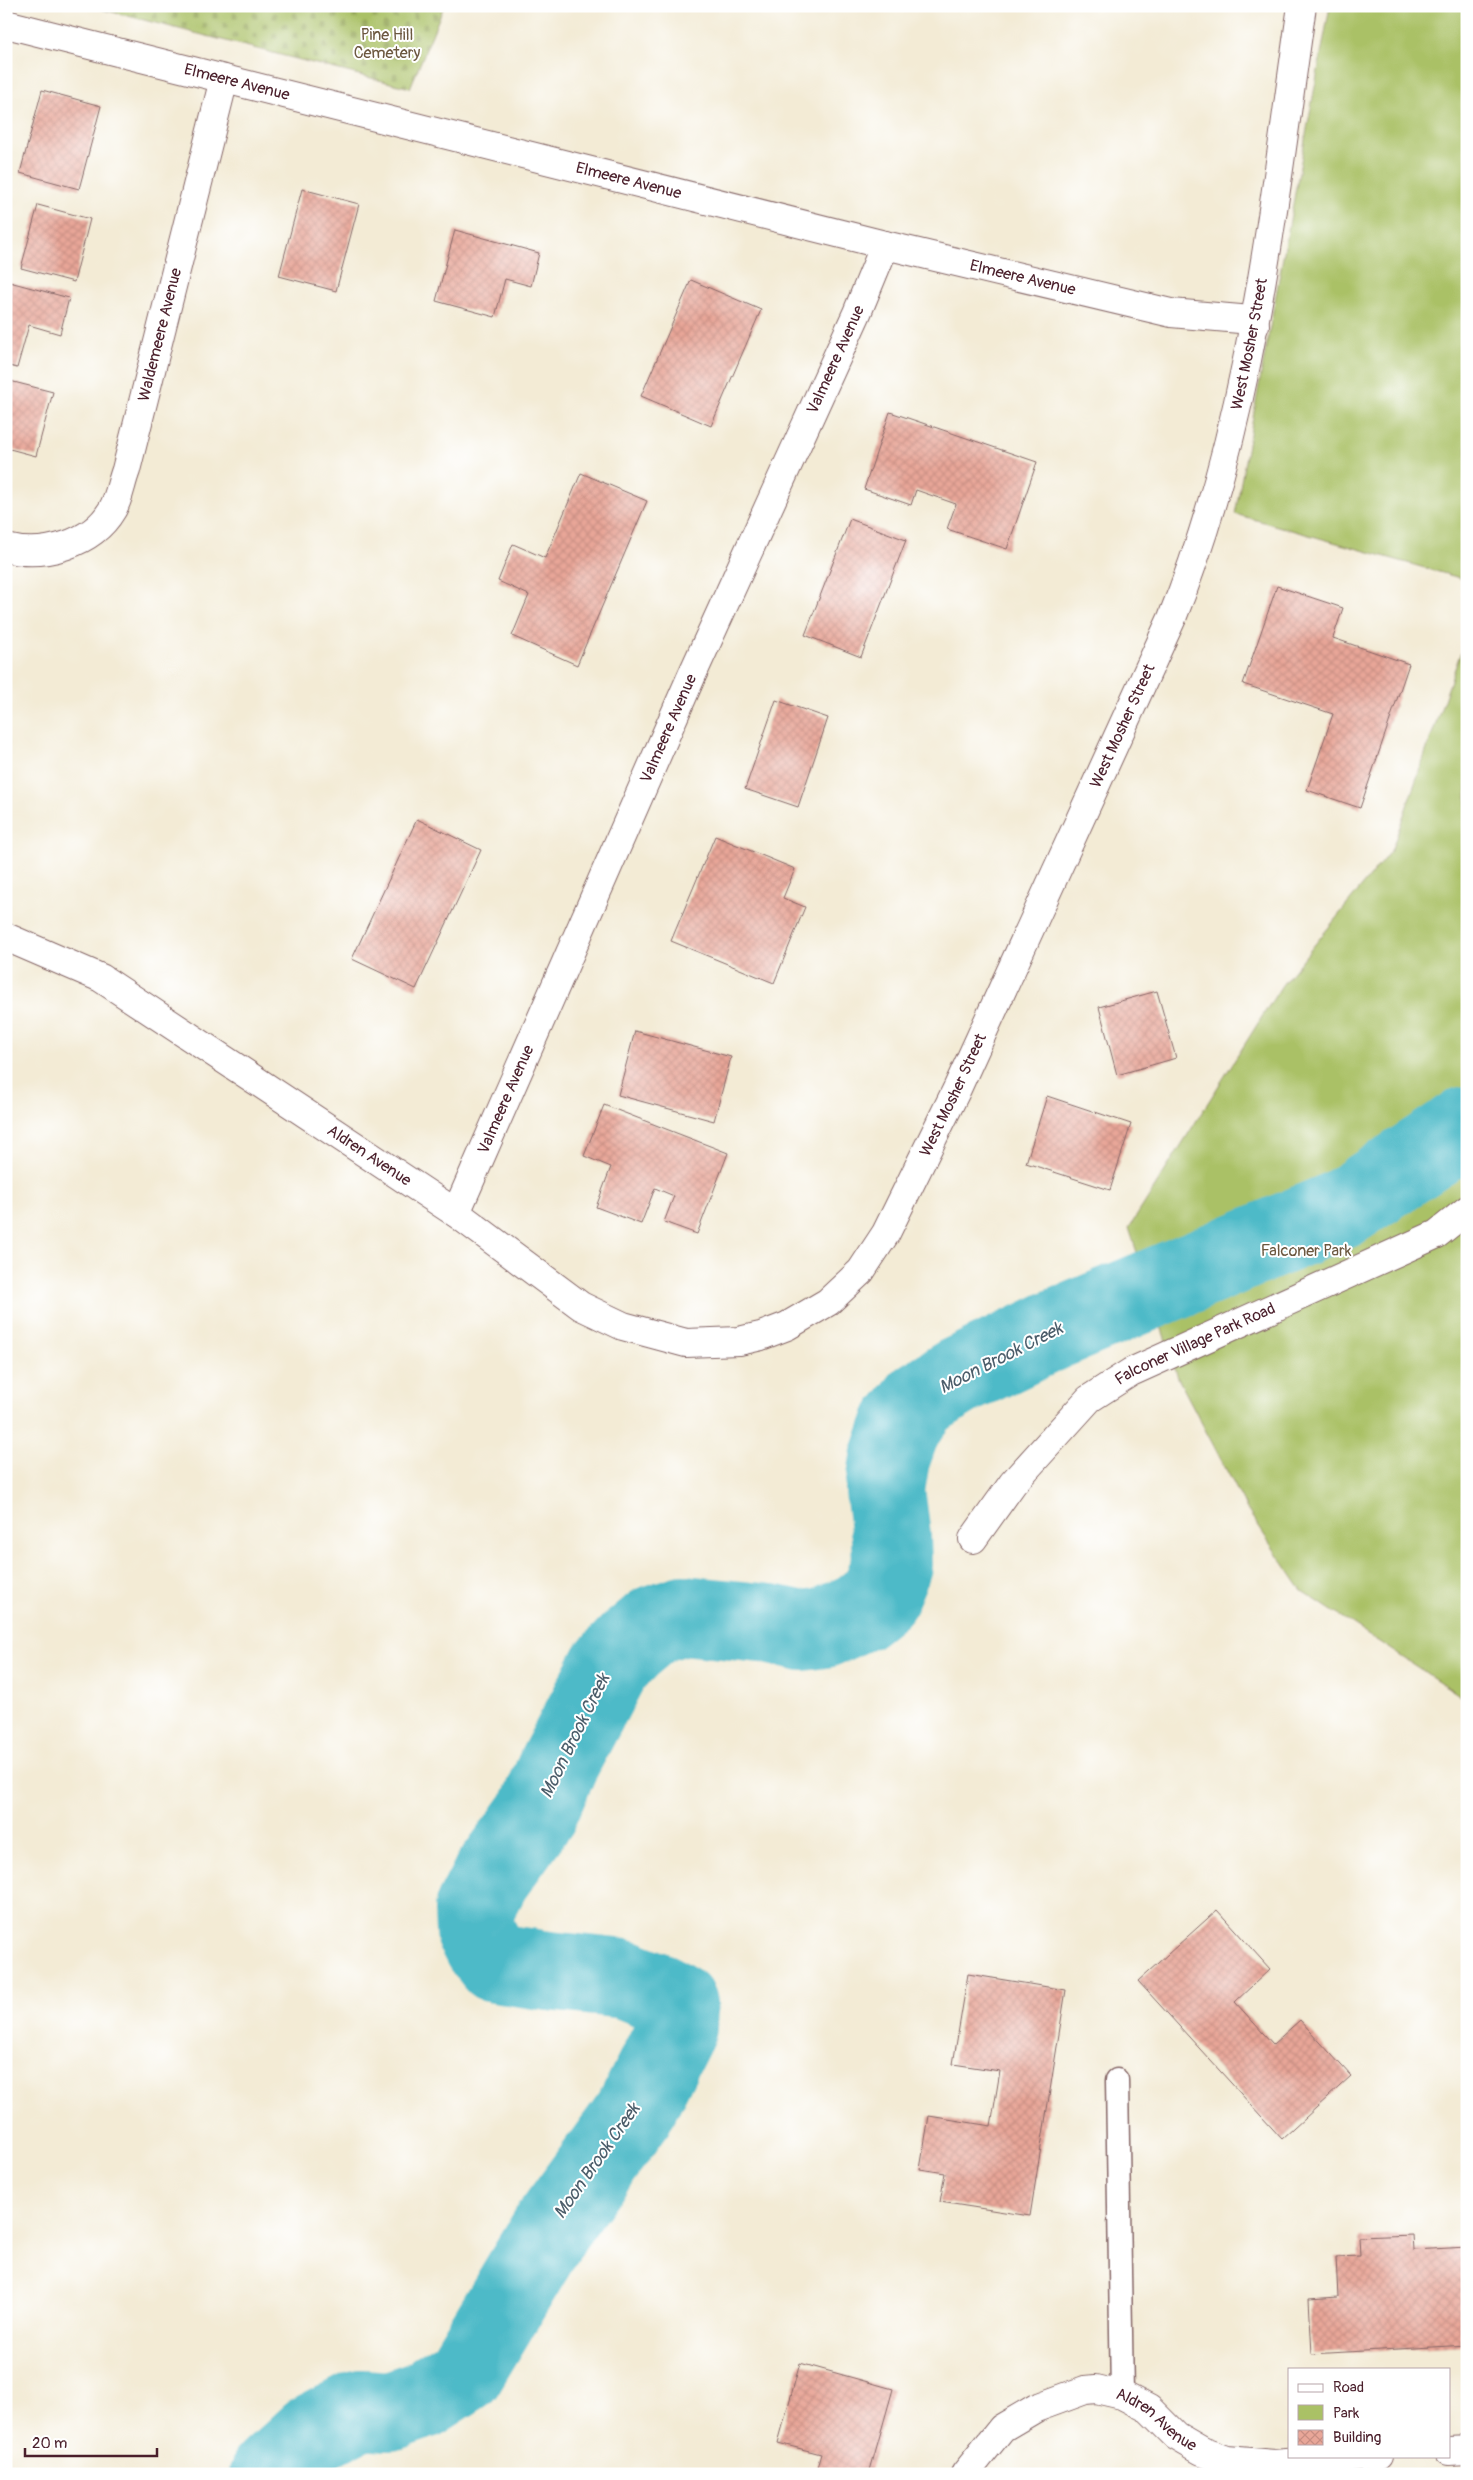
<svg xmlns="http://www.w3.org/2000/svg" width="1473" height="2480" font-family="Pangolin,sans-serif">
  <defs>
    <pattern id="cemetery-stones" width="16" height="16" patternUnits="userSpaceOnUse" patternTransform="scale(1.25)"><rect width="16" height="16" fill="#aac166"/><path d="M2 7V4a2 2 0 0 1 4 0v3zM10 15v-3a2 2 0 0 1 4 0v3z" fill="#94a559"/></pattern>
    <pattern id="building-cross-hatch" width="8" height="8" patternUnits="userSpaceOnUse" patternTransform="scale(1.25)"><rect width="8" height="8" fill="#e8a698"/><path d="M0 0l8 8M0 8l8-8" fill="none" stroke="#c88e83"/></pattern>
  </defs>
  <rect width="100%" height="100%" fill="#fff"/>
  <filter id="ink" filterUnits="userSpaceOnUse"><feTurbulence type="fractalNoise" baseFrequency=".02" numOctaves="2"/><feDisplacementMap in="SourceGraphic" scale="10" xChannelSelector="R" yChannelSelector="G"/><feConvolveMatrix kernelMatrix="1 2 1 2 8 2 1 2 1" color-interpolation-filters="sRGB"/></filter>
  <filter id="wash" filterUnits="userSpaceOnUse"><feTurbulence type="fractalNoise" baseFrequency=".0096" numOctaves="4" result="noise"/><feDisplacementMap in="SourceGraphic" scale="20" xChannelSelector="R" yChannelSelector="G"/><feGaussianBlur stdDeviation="1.12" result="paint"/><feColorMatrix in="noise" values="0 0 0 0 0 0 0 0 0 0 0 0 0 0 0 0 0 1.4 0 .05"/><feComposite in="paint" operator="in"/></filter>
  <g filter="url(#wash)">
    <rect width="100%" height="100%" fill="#f3ebd5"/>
    <!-- cemetery -->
    <path fill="url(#cemetery-stones)" stroke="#7a7048" d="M89 6H444L410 88Z"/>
    <!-- green -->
    <path fill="#aac166" stroke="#7a7048" d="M1330 6H1467V580L1235 514Z
      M1467 634V1700L1302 1591 1248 1511 1178 1378 1129 1228 1282 985 1392 849Z"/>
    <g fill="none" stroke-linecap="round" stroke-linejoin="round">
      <!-- river -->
      <path stroke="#4dbac8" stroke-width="80" d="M269 2474 311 2435 361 2409 390 2411 424 2399 464 2373 552 2226 634 2113 677 2027 678 2004 660 1993 625 1979 549 1971 495 1963 483 1947 475 1931 474 1910 491 1877 538 1812 558 1765 610 1666 629 1646 655 1624 683 1615 771 1624 803 1631 824 1628 859 1612 879 1596 892 1565 891 1536 885 1490 890 1459 902 1425 922 1399 957 1377 1054 1330 1342 1209 1467 1126"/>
    </g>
    <g id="blocks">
      <!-- building -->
      <path fill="url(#building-cross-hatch)" d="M42 90 101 106 79 189 20 173Z
        M302 189 359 204 336 291 279 276Z
        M38 205 90 219 74 282 21 268Z
        M455 230 539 253 531 286 505 279 495 317 436 301Z
        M691 280 761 310 711 426 641 396Z
        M6 281 69 298 60 334 29 325 17 368 6 365Z
        M6 380 53 392 36 456 6 448Z
        M890 412 1037 462 1007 549 947 529 956 504 916 490 911 505 864 489Z
        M581 473 647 501 577 665 512 636 529 595 498 581 513 544 545 558Z
        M850 519 906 540 861 657 805 635Z
        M1277 586 1343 608 1333 638 1409 664 1360 808 1307 790 1333 714 1243 684Z
        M776 700 828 718 798 807 745 789Z
        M417 819 481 850 416 989 352 959Z
        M715 836 795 869 783 898 805 907 774 983 671 941Z
        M1157 991 1176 1058 1117 1075 1099 1007Z
        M635 1031 731 1057 714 1121 618 1095Z
        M1047 1096 1131 1124 1110 1190 1026 1163Z
        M604 1105 728 1153 697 1234 664 1222 674 1196 655 1188 641 1224 596 1207 611 1167 584 1156Z
        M1217 1910 1270 1969 1235 2002 1273 2044 1300 2020 1351 2076 1282 2139 1138 1981Z
        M968 1974 1066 1990 1030 2216 940 2202 945 2173 920 2169 929 2116 991 2126 1000 2071 953 2064Z
        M1413 2235 1414 2250 1467 2247V2345L1312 2354 1309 2299 1338 2297 1336 2257 1360 2256 1359 2237Z
        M800 2363 893 2389 869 2474H815L821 2454 778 2443Z"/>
    </g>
  </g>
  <g filter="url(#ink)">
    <use href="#blocks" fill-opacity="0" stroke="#856666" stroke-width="1"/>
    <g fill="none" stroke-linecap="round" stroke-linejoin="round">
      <defs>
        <path id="lane" d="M1117 2080 1122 2395"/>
        <g id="street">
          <path id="s1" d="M6 24 885 245 1171 313 1240 319 1255 325"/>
          <path id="s2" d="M6 548C43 558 92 544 112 510 119 499 121 483 126 470L224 79"/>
          <path id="s3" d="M6 937 101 978 456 1213 581 1306 623 1326 686 1343 739 1341 761 1336 787 1326 828 1302 861 1271 886 1233 956 1091 1172 618C1251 424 1272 212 1302 6"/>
          <path id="s4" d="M456 1213 692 675 857 313 885 245"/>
          <path id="s5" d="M973 1539 1013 1483 1089 1399 1131 1372 1437 1234 1467 1210"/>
          <path d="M1449 2451 1467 2450"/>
          <path id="s6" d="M965 2474 1002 2428 1036 2408 1085 2390 1096 2389 1122 2395 1149 2409 1176 2436 1202 2451 1227 2460 1274 2464 1377 2456"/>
        </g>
      </defs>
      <!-- lane casing -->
      <use href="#lane" stroke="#856666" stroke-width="25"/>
      <!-- street casing -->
      <use href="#street" stroke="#856666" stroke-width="30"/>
      <!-- lane -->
      <use href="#lane" stroke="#fff" stroke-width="22"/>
      <!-- street -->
      <use href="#street" stroke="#fff" stroke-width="28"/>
    </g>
  </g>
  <g text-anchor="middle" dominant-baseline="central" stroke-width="4" stroke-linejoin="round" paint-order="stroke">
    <!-- park labels -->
    <g font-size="16" fill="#6c5840" stroke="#fff">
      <text x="387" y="35">Pine Hill<tspan x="387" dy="18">Cemetery</tspan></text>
      <text x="1306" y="1251">Falconer Park</text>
    </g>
    <!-- street labels -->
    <g font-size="16" fill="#4a1f2b" stroke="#fff">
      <text stroke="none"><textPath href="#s1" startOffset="238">Elmeere Avenue</textPath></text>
      <text stroke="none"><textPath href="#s1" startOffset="642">Elmeere Avenue</textPath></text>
      <text stroke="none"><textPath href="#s1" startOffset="1048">Elmeere Avenue</textPath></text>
      <text stroke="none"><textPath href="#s2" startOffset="302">Waldemeere Avenue</textPath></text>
      <text stroke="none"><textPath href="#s3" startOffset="2002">West Mosher Street</textPath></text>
      <text stroke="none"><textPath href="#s4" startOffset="934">Valmeere Avenue</textPath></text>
      <text stroke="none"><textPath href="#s3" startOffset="1598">West Mosher Street</textPath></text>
      <text stroke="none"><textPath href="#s4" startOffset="529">Valmeere Avenue</textPath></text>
      <text stroke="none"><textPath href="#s3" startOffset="1192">West Mosher Street</textPath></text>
      <text stroke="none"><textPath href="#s4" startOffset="124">Valmeere Avenue</textPath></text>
      <text stroke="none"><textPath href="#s3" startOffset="425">Aldren Avenue</textPath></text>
      <text stroke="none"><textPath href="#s5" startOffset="302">Falconer Village Park Road</textPath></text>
      <text stroke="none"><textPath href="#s6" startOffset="231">Aldren Avenue</textPath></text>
    </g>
    <!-- water labels -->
    <g font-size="18" font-style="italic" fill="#4b5d6a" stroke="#fff">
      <text transform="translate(1001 1358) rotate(-27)">Moon Brook Creek</text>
      <text transform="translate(575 1736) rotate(-64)">Moon Brook Creek</text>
      <text transform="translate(597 2161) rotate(-55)">Moon Brook Creek</text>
    </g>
  </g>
  <!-- margin -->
  <rect width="1473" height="2480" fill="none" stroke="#fff" stroke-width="25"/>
  <!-- legend -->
  <rect x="1288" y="2368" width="162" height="90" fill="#ffffff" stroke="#b7a5aa"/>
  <rect x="1298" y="2384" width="25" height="8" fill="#ffffff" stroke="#b7a5aa"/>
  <text x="1333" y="2392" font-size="15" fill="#4a1f2b">Road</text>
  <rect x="1298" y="2405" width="25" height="15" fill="#aac166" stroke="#b7a5aa"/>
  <text x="1333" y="2418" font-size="15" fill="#4a1f2b">Park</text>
  <rect x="1298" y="2430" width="25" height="15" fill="url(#building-cross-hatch)" stroke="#b7a5aa"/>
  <text x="1333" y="2442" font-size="15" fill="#4a1f2b">Building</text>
  <!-- scale -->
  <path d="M25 2448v8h132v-8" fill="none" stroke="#4a1f2b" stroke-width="2.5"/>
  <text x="32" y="2448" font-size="15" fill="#4a1f2b" stroke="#ffffff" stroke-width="4" paint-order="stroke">20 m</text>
</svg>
